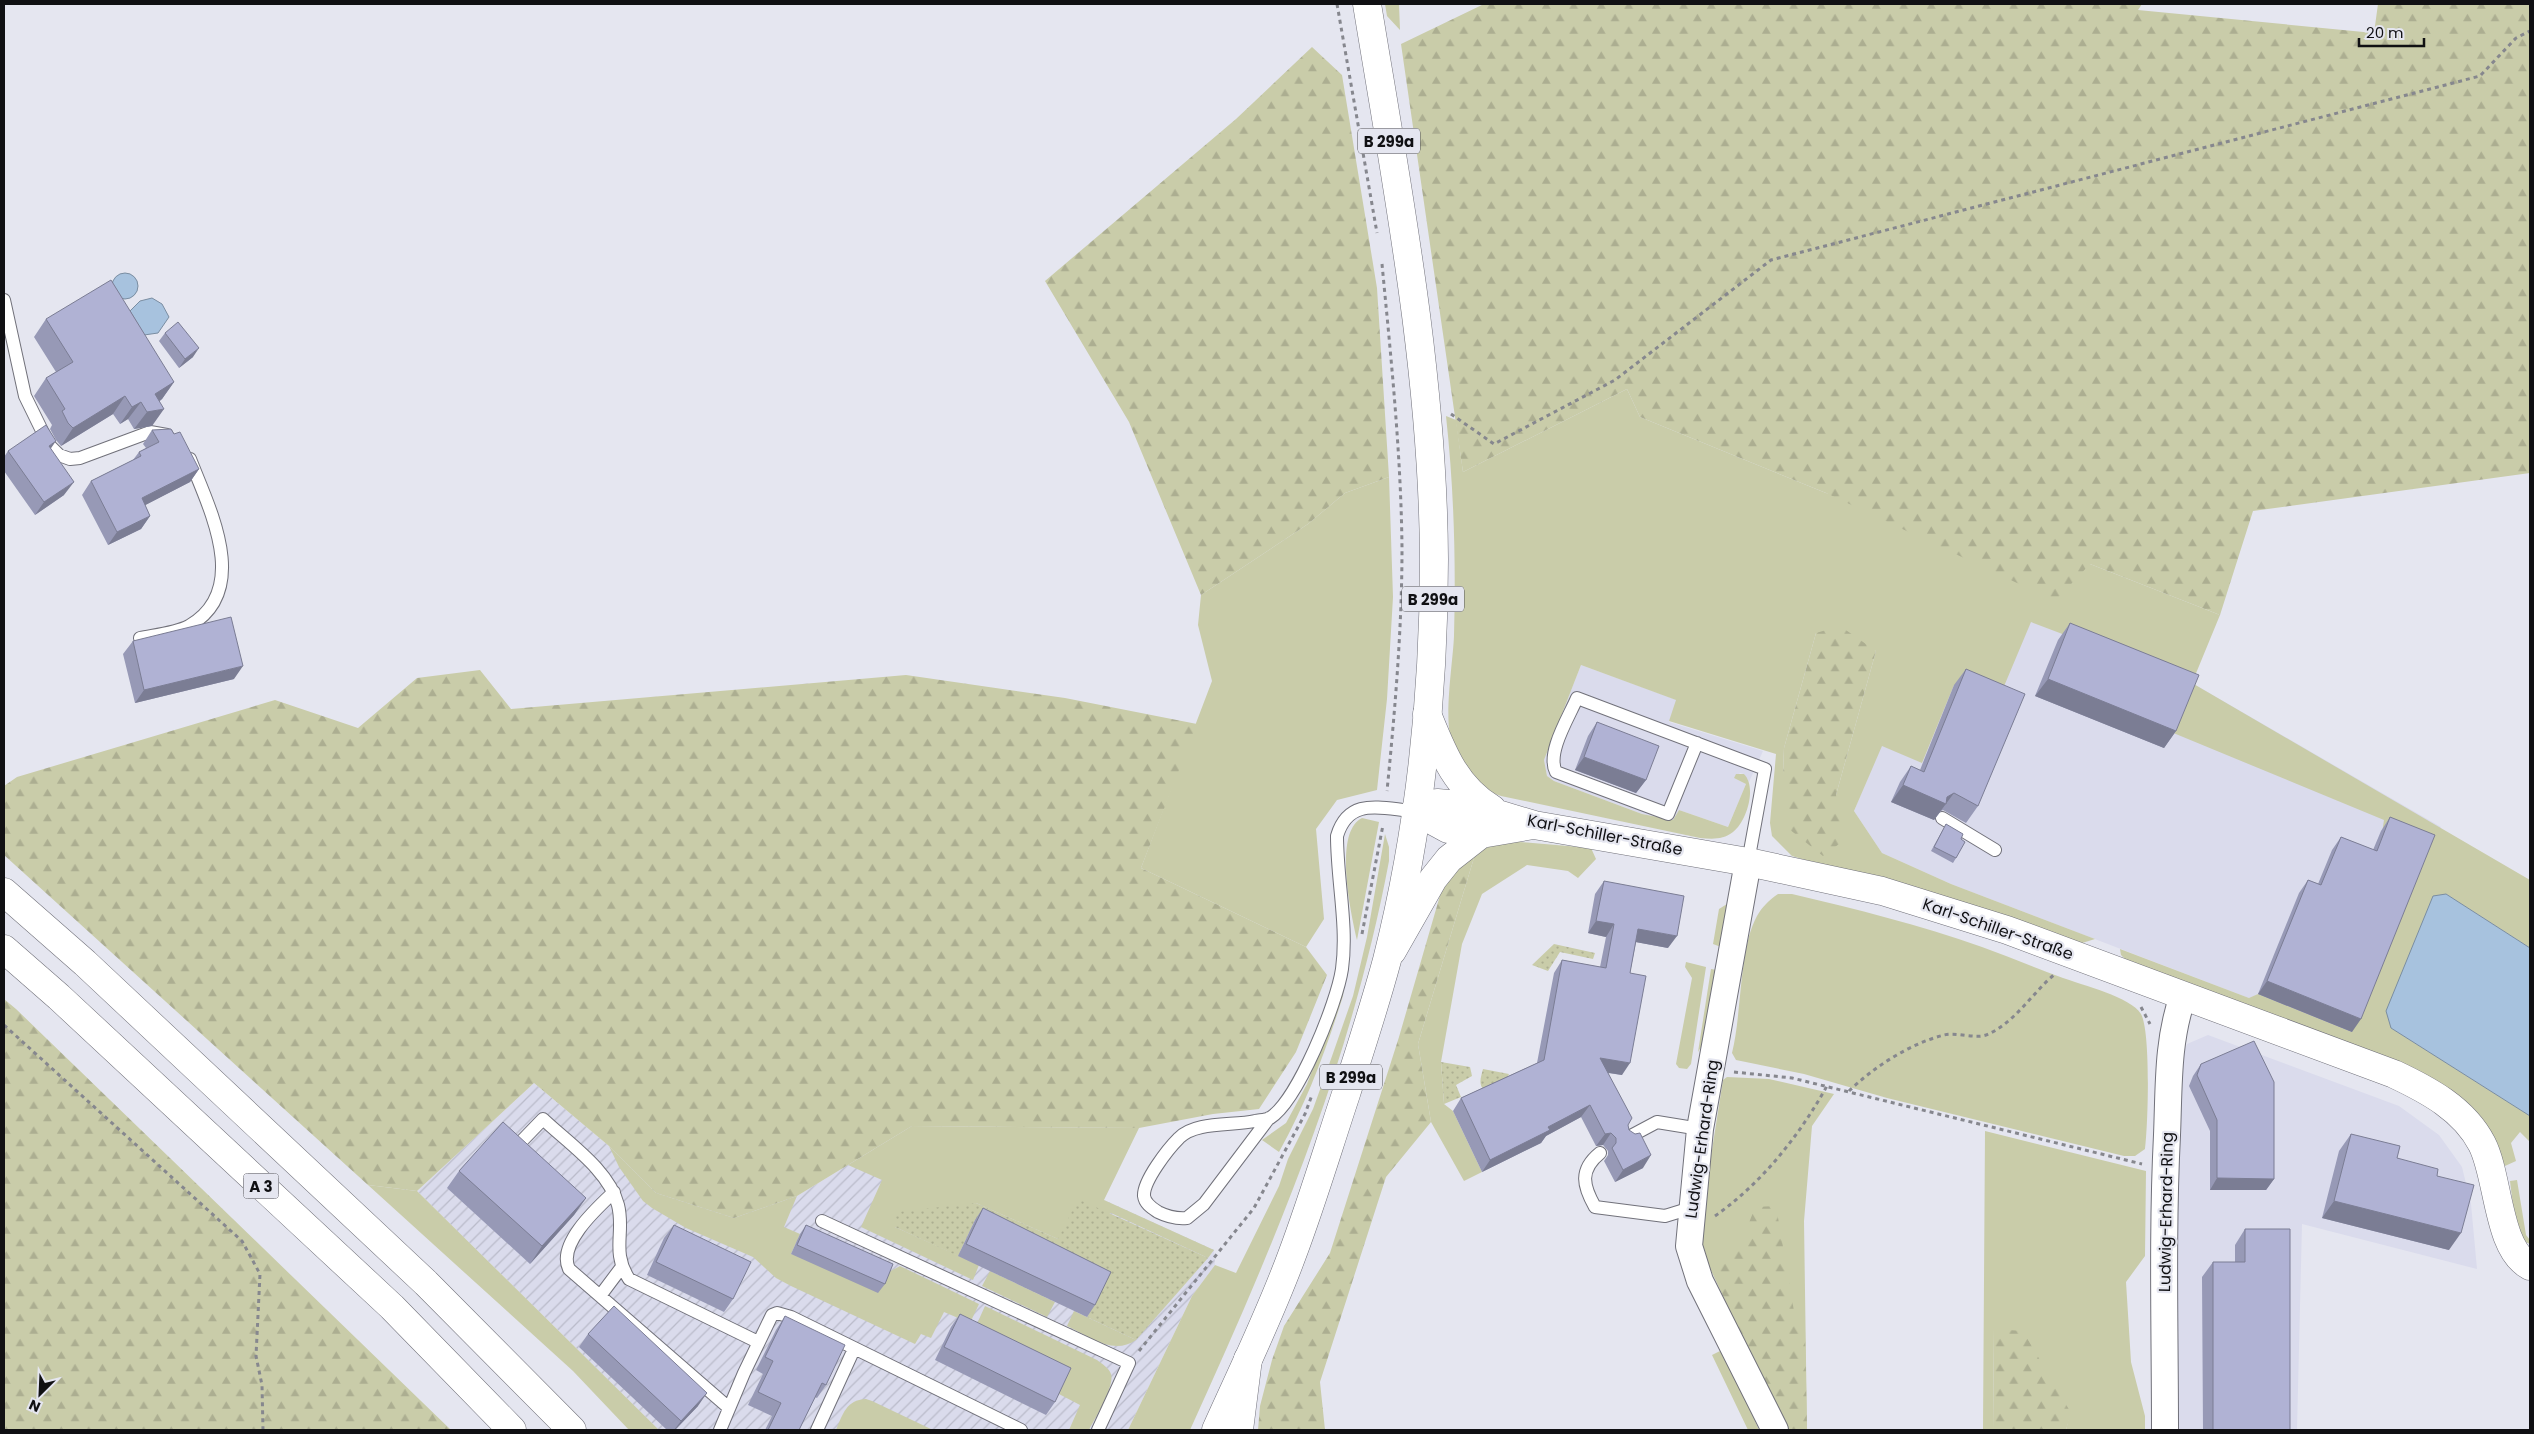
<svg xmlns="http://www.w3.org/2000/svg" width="2534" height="1434" font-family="Poppins,sans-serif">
  <defs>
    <pattern id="industrial-furrows" width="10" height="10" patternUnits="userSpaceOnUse" patternTransform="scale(1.25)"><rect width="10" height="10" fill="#dadbec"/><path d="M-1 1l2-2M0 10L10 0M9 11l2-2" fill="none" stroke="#babbca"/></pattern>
    <pattern id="forest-firs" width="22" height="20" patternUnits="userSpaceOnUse" patternTransform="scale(1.25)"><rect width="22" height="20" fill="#c9cca9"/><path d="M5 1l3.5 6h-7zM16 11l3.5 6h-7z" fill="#acae91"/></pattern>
    <pattern id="garden-dots" width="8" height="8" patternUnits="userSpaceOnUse" patternTransform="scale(1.25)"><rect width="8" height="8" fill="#c9cca9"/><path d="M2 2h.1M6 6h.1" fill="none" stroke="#acae91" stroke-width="1.8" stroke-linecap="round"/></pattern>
  </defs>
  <rect width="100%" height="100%" fill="#e5e6f0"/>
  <!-- built -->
  <path fill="#dadbec" d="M1943 594 2031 621 2192 683 2441 827 2356 1039 1951 884 1882 853 1854 811Z
    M1581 665 1677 700 1669 722 1763 751 1749 782 1744 774 1740 773 1734 778 1746 784 1728 827 1679 810 1673 821 1642 814 1554 781 1547 776 1544 760Z
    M2208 1035 2399 1106 2439 1135 2462 1167 2471 1204 2477 1269 2302 1224 2297 1430H2176L2174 1245 2182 1059 2187 1044Z"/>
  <!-- industrial -->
  <path fill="url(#industrial-furrows)" d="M534 1083 609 1146 656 1193 797 1196 912 1126 1104 1200 1214 1250 1215 1265 1192 1296 1128 1430H659L417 1191Z"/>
  <!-- grass -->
  <path fill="#c9cca9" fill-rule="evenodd" d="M1385 4H1399L1400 30 1387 16Z
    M1627 389 1640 417 1826 493 2090 564 2220 615 2192 683 2530 880V948L2446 894 2391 1028 2530 1116V1142L2520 1132 2511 1143 2516 1161 2505 1166 2495 1145 2469 1109 2126 960 2121 955 2120 949 2249 998 2258 994 2352 1032 2384 820 2171 732 2192 683 2031 622 1997 703 1954 685 1922 763 1882 746 1854 811 1882 853 1951 884 2095 939 2079 944 1792 856 1772 836 1770 823 1776 754 1669 721 1676 700 1581 665 1544 760 1547 776 1554 781 1642 814 1673 820 1679 810 1728 827 1746 784 1734 778 1736 774H1744C1757 787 1747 821 1733 832 1723 840 1712 839 1700 838L1501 796C1475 788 1460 763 1451 738 1444 716 1453 661 1454 636 1456 562 1454 489 1446 416L1456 420 1463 472ZM1816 633 1876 651 1836 795 1783 774 1784 748Z
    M1389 477 1393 597 1387 699 1377 790 1337 800 1316 829 1324 919 1306 947 1141 868 1212 681 1198 625 1201 595 1308 524 1345 493Z
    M1362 818 1379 822 1357 940C1351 914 1333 832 1362 818Z
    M1385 834 1389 847V861C1351 1064 1275 1243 1190 1430H1128L1192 1296 1215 1265 1236 1273 1279 1186 1288 1159 1313 1109 1331 1059 1353 996 1367 937Z
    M1508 841 1591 848 1596 859 1578 878 1568 871 1527 865 1482 894 1462 944 1441 1062 1444 1104 1453 1111 1482 1172 1464 1181 1431 1122 1418 1044 1476 851Z
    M1778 894H1792C1856 909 1920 925 1982 947 2009 957 2036 968 2063 978 2082 985 2131 997 2141 1014 2151 1032 2148 1126 2145 1149L2135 1156H2124L1887 1098 1804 1074 1736 1060 1732 1053C1742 1014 1739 948 1757 916 1762 907 1769 900 1778 894Z
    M1727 904 1728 909 1721 947 1713 944 1719 909Z
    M1686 962 1706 967 1691 1064 1687 1069 1679 1068 1676 1064 1692 978 1685 967Z
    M1711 969 1717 970 1706 1039 1698 1052Z
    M1344 988 1343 996C1326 1050 1307 1102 1279 1152L1262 1140 1286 1123 1307 1084Z
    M1727 1077 1769 1079 1834 1094 1812 1126 1804 1221 1807 1430 1709 1266 1699 1232 1723 1080Z
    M912 1126 1139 1128 1104 1200 1214 1250 1208 1258 1111 1213 1058 1239 976 1203 895 1227 979 1265 973 1280 861 1227 882 1180 848 1165Z
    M1985 1131 2146 1171 2145 1256 2126 1282 2131 1362 2145 1416V1430H2066L2070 1413 1993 1329 1994 1430H1983Z
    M609 1146 656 1193 734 1218 797 1196 784 1227 800 1234 791 1254 887 1273 900 1266 979 1304 970 1323 944 1312 931 1338 921 1334 915 1344 791 1286 776 1278 753 1257 686 1228 652 1208 643 1201 619 1167Z
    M2517 1180 2526 1235 2530 1240V1244L2521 1240 2514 1214 2510 1181Z
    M368 1185 417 1191 659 1430H629L573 1371Z
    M990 1271 1055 1302 1047 1317 982 1286Z
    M985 1306 1097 1360C1102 1364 1109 1368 1111 1374 1115 1386 1095 1418 1089 1430H1069L1080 1405 1057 1393 976 1326Z
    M1074 1311 1136 1340C1113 1356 1089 1336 1067 1326Z
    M1720 1351 1726 1354 1759 1430H1748L1712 1355Z
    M866 1399 872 1401 933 1430H836C843 1414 846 1400 866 1399Z"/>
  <!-- forest -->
  <path fill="url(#forest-firs)" d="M1484 4H2142L2138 10 2374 33 2378 4H2530V473L2253 511 2220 615 2090 564 2055 601 1826 493 1640 417 1627 389 1463 472 1401 44Z
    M1312 47 1342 75 1377 288 1389 477 1345 493 1308 524 1201 595 1129 422 1045 281 1236 119Z
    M1840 626 1876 651 1836 795 1843 841 1823 856 1789 829 1783 774 1784 748 1816 633Z
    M480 670 511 709 906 675 1065 698 1197 724 1141 868 1306 947 1327 975 1296 1052 1259 1109 1213 1114 1139 1128 912 1126 797 1196 734 1218 656 1193 609 1146 534 1083 417 1191 368 1185 4 855V786L17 777 275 700 358 728 417 678Z
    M1476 851 1418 1044 1431 1122 1386 1177 1320 1382 1325 1430H1258L1260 1406 1272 1360 1284 1326 1330 1253 1399 1037 1441 892 1455 869Z
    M4 999 16 1009 451 1430H4Z
    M1776 1206 1795 1317 1805 1330 1807 1430H1785L1709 1266 1741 1244 1755 1207Z
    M1993 1329 2023 1331 2071 1413 2066 1430H1994Z"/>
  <!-- garden -->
  <path fill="url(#garden-dots)" d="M1554 944 1595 953 1593 959 1560 952 1548 971 1532 965Z
    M1441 1062 1470 1067 1472 1076 1456 1085 1461 1097 1444 1104Z
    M1483 1069 1509 1074 1507 1078 1484 1090C1478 1084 1481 1077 1483 1069Z
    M1078 1199 1208 1258 1136 1340 1087 1317 1103 1283 1060 1263 1045 1297 1016 1283 975 1220 958 1256 895 1227 896 1212 976 1203 1058 1239Z"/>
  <!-- water -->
  <path fill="#a7c2de" stroke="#7a8da1" d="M112 286a13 13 0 1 1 26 0a13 13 0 1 1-26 0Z
    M152 298 162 304 169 317 158 333 144 335 130 311 140 301Z
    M2446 894 2530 948V1116L2391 1028 2386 1011 2433 896Z"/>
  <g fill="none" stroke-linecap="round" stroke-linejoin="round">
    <defs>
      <path id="service" d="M4 300 25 396 49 445 59 455 70 459 80 458 150 432 167 435
        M140 638C155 635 176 633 189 626 252 590 209 508 190 459
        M1697 743 1668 814 1556 772C1546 753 1569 717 1577 698L1765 769 1748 862
        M1942 818 1995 850
        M1269 1118 1204 1204 1187 1218C1176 1219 1168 1217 1158 1212 1152 1208 1145 1204 1144 1196 1143 1181 1168 1149 1179 1138 1195 1121 1233 1126 1255 1121 1260 1120 1266 1120 1270 1118 1298 1100 1337 1003 1342 969 1348 926 1337 880 1337 836 1349 796 1382 809 1415 811
        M1627 1138 1657 1122 1700 1129
        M515 1148 543 1119C568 1143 609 1170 618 1205 625 1232 611 1252 629 1279L758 1342
        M1600 1153C1579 1170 1583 1186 1595 1207L1665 1216 1691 1208
        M614 1192C597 1208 557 1244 569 1269L729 1408
        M822 1221 1129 1363 1098 1430
        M600 1296 621 1268
        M720 1430 744 1373 772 1315 777 1313 791 1317 1021 1430
        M817 1430 854 1349"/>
      <path id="minor" d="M1748 862 1700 1129 1689 1246 1700 1281 1775 1430
        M2165 1430C2165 1332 2162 1233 2167 1135 2169 1088 2167 1041 2183 996"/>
      <path id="tertiary" d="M1427 714C1442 751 1455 787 1492 809
        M1415 811 1437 803 1471 806 1534 825 1748 862 1882 891 2007 930 2394 1074C2428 1090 2464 1109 2482 1144 2499 1177 2497 1249 2530 1266
        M1415 811 1448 829 1481 834
        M1392 951 1433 879 1449 859 1481 834 1533 825"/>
      <path id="primary" d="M1216 1430C1242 1372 1270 1315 1292 1255 1312 1202 1328 1148 1346 1094 1360 1050 1375 1005 1387 960 1420 830 1434 693 1434 559 1433 373 1397 187 1367 4"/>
      <path id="motorway" d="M4 892 85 963 426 1283 572 1430
        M4 949 59 997 392 1307 512 1430
        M1239 1430 1248 1359"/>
    </defs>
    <!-- service casing -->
    <use href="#service" stroke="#71717a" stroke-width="14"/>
    <!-- minor casing -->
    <use href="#minor" stroke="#71717a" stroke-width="28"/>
    <!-- tertiary casing -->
    <use href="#tertiary" stroke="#71717a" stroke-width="29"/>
    <!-- primary casing -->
    <use href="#primary" stroke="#71717a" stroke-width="29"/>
    <!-- motorway casing -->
    <use href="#motorway" stroke="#71717a" stroke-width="29"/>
    <!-- path -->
    <path stroke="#86878e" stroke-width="3" stroke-dasharray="4 4" stroke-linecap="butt" d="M1337 4 1377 233
      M1382 264C1391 358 1401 453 1402 548 1402 629 1395 710 1387 791
      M1451 414 1494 444 1615 380 1771 260 2480 76 2516 38 2530 31
      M1362 934 1383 825
      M2141 1007 2150 1024
      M4 1025 242 1241 260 1274 256 1356 262 1385 263 1430
      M1734 1072 1792 1078 2142 1164
      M1849 1091C1874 1067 1909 1044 1944 1035 1957 1032 1975 1039 1986 1035 2014 1024 2033 992 2055 974
      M1715 1216C1762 1183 1799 1136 1827 1086
      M1139 1351 1254 1208 1305 1114 1312 1095"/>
    <!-- service -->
    <use href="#service" stroke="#fff" stroke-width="12"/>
    <!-- minor -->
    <use href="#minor" stroke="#fff" stroke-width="26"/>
    <!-- tertiary -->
    <use href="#tertiary" stroke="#fff" stroke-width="28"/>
    <!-- primary -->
    <use href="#primary" stroke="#fff" stroke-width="28"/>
    <!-- motorway -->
    <use href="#motorway" stroke="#fff" stroke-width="28"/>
  </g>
  <!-- wall -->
  <path fill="#9799b6" d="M46 319 174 382 162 399 160 401 152 426 134 429 128 419 120 424 113 414 61 446 56 440 50 429 52 425 34 396 46 378 56 372 34 337Z
    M165 333 193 357 179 368 159 341Z
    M152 430 199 469 190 482 145 505 150 516 141 529 108 545 82 495 91 481 133 460 139 452 146 448 143 444Z
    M51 449 64 495 35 515 4 471V457L8 451Z
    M2070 623 2176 731 2164 748 2035 696 2058 640Z
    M133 641 234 679 135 703 123 654Z
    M1966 669 1978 806 1966 823 1943 810 1941 811 1934 820 1891 802 1900 782 1911 766 1920 770 1954 685Z
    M1597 722 1646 780 1636 793 1575 770 1588 736Z
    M2390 817 2352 1032 2258 994 2299 893 2308 880 2318 884 2332 850 2341 837 2373 850 2381 831Z
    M1946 824 1961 839 1956 858 1953 863 1931 851Z
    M1604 881 1668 948 1636 942 1630 973 1622 1075 1608 1073 1643 1168 1615 1182 1604 1161 1608 1155V1151L1603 1145 1596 1146 1581 1117 1546 1136 1541 1143 1482 1172 1453 1111 1461 1098 1537 1063 1554 973 1562 960 1600 967 1606 937 1588 933 1595 894Z
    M2201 1064 2274 1179 2266 1190H2210V1131L2189 1086 2193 1076Z
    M2351 1134 2397 1158 2437 1176 2449 1250 2322 1218 2339 1151Z
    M459 1171 586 1198 574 1215 530 1264 447 1188Z
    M983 1208 1095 1305 1087 1317 958 1256 975 1220Z
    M674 1225 733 1299 724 1312 647 1275 664 1238Z
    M806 1225 885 1284 878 1293 791 1254 800 1234Z
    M2245 1229 2290 1430H2203L2202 1277 2213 1262H2235V1245Z
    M960 1314 1055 1402 1046 1415 935 1360 951 1327Z
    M785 1316 826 1385 817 1398 815 1397 799 1430H765L772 1416 748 1405 763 1374 756 1370 776 1330Z
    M588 1334 698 1406 675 1430H667L579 1347Z"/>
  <!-- shaded-wall -->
  <path fill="#7b7d94" d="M199 348 193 357 179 368 185 359Z
    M174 382 162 399 146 410 155 394Z
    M125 396 113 414 61 446 73 428Z
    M141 402 128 419 120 424 132 407Z
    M164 409 152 426 134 429 147 412Z
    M56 441 47 454 49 446Z
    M199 469 190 482 132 512 142 498Z
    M74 482 64 495 35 515 44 502Z
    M150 516 141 529 108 545 117 532Z
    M243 666 234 679 135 703 144 690Z
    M2048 679 2176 731 2164 748 2035 696Z
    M1584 757 1646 780 1636 793 1575 770Z
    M1903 785 1947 797 1954 793 1934 820 1891 802Z
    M1596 921 1614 924 1606 937 1588 933Z
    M1638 929 1677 936 1668 948 1630 941Z
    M2267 981 2361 1019 2352 1032 2258 994Z
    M1600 1058 1630 1063 1622 1075 1592 1070Z
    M1590 1105 1581 1117 1546 1136 1541 1143 1482 1172 1490 1160 1548 1127Z
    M1611 1133 1603 1145 1596 1146 1605 1134Z
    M1651 1155 1643 1168 1615 1182 1623 1170Z
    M2217 1178 2274 1179 2266 1190H2210Z
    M586 1198 574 1215 530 1264 542 1246Z
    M2334 1201 2461 1233 2449 1250 2322 1218Z
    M707 1393 698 1406 675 1430H674L681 1421Z"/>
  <!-- building -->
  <path fill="#b0b2d4" stroke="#7b7d94" d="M111 280 174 382 155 394 164 409 147 412 141 402 132 407 125 396 73 428 68 423 62 411 65 409 46 378 73 362 46 319Z
    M178 322 199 348 185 359 165 333Z
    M46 425 56 441 49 446 74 482 44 502 8 451Z
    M171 429 174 434 180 432 199 469 142 498 150 516 117 532 91 481 141 456 139 452 159 442 152 430Z
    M231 617 243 666 144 690 133 641Z
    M2070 623 2199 675 2176 731 2048 679Z
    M1966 669 2025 694 1978 806 1954 793 1947 797 1946 804 1903 785 1911 766 1924 772Z
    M1597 722 1659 746 1646 780 1584 757Z
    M2390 817 2435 835 2361 1019 2267 981 2308 880 2321 885 2341 837 2377 851Z
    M1946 824 1963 834 1961 839 1965 842 1956 858 1934 847Z
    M1604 881 1684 896 1677 936 1638 929 1630 973 1646 976 1630 1063 1600 1058 1632 1118 1628 1125 1629 1130 1635 1134 1640 1133 1651 1155 1623 1170 1612 1148 1616 1143V1138L1611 1133 1605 1134 1590 1105 1548 1127 1550 1130 1490 1160 1461 1098 1544 1060 1562 960 1606 968 1614 924 1596 921Z
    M2254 1041 2274 1082V1179L2217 1178V1120L2197 1075 2201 1064Z
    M503 1122 586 1198 542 1246 459 1171Z
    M2351 1134 2400 1146 2397 1158 2438 1169 2437 1176 2474 1185 2461 1233 2334 1201Z
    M983 1208 1111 1272 1095 1305 966 1244Z
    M674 1225 751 1262 733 1299 656 1262Z
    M806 1225 893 1264 885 1284 797 1245Z
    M2245 1229H2290V1430H2213V1262H2245Z
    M614 1306 707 1393 681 1421 588 1334Z
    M960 1314 1071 1368 1055 1402 944 1347Z
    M785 1316 845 1345 826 1385 822 1383 799 1430H768L781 1403 758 1392 773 1361 765 1357Z"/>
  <g text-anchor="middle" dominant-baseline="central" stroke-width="4.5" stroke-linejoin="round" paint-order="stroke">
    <!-- shield labels -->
    <g fill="#e5e6f0" stroke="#505055" stroke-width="1">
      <rect x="1358" y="128.5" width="62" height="25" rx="4"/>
      <rect x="1402" y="586.5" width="62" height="25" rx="4"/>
      <rect x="1320" y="1064.5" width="62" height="25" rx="4"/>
      <rect x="243.5" y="1173.5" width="35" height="25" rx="4"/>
    </g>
    <g font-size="15" font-weight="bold" fill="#101013">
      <text x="1389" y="141">B 299a</text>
      <text x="1433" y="599">B 299a</text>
      <text x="1351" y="1077">B 299a</text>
      <text x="261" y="1186">A 3</text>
    </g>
    <!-- street labels -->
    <g font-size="16" fill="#101013" stroke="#e5e6f0">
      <text transform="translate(1605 835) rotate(11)">Karl-Schiller-Straße</text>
      <text transform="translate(1998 929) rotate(19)">Karl-Schiller-Straße</text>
      <text transform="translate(1702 1139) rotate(-82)">Ludwig-Erhard-Ring</text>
      <text transform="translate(2166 1212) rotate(-89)">Ludwig-Erhard-Ring</text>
    </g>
  </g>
  <!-- border -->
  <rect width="2534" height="1434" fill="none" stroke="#101013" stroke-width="10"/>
  <!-- north arrow -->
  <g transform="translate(40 1394) rotate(204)" stroke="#e5e6f0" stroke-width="4" paint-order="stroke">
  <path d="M0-4L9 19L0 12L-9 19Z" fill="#101013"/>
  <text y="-8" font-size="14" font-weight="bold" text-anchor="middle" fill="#101013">N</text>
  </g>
  <!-- scale -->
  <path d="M2359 38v8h65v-8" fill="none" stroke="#101013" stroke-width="2.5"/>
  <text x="2366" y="38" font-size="15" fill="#101013" stroke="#e5e6f0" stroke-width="4" paint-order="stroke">20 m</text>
</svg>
